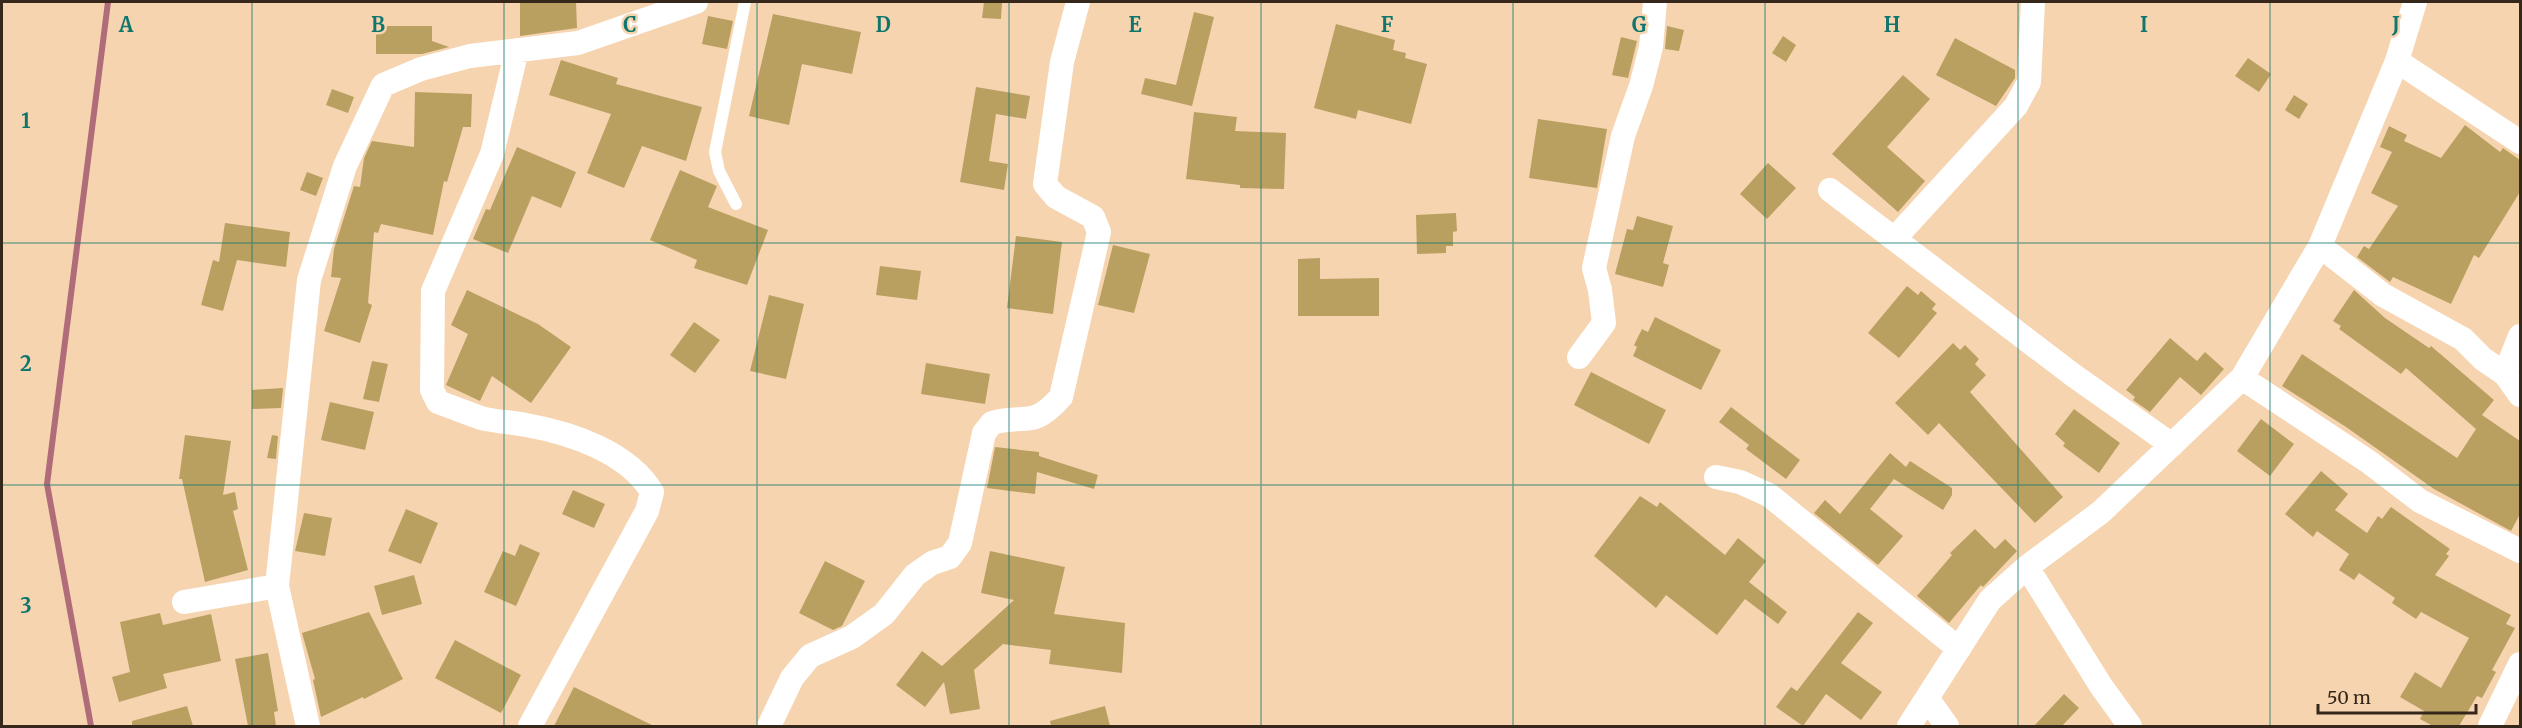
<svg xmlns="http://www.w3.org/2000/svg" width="2522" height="728" font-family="Merriweather,serif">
  <rect width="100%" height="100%" fill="#f7d4b0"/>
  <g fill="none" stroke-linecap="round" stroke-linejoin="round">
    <!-- stream -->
    <path stroke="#b06c79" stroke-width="6" d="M91 726 47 484 108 2"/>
  </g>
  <!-- building -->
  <path fill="#b9a061" d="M520 2H576L577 28 520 36Z
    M984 2 1002 3 1001 19 982 18Z
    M1194 12 1214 17 1192 106 1141 94 1145 78 1176 85Z
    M773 14 861 32 852 74 802 64 789 125 749 116Z
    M708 16 733 21 727 49 702 44Z
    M1336 24 1395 40 1393 50 1406 53 1405 58 1427 64 1411 124 1358 110 1356 119 1314 108Z
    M376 26H432V41L449 47 422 54H376Z
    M1667 26 1684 30 1679 51 1665 49Z
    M1783 36 1796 45 1786 62 1772 53Z
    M1621 37 1637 41 1628 78 1612 75Z
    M1955 38 2015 70V78L1996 106 1936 75Z
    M2248 58 2271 74 2259 92 2235 76Z
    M561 60 618 78 616 84 702 107 686 161 642 146 624 188 587 173 611 114 549 95Z
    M1903 75 1930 99 1887 147 1925 181 1898 212 1832 154Z
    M976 87 1030 96 1026 119 996 114 989 161 1008 164 1004 190 960 182Z
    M332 89 354 97 348 113 326 105Z
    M415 92 472 94 471 127H463L447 182 444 181 433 235 381 224 378 233 374 232 368 303 372 305 360 343 324 331 341 278 331 277 334 249 354 186 360 187 364 158 372 141 414 147Z
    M2294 95 2308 104 2299 119 2285 110Z
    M1194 112 1237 117 1235 131 1286 133 1284 189 1240 188V185L1186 179Z
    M1538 119 1607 129 1597 188 1529 178Z
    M2465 125 2500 152 2503 148 2520 160V192L2479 258 2474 255 2451 304 2393 277 2390 282 2357 257 2364 246 2369 249 2398 206 2371 193 2392 152 2380 147 2389 126 2407 135 2404 141 2441 158Z
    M517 147 576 172 561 208 532 196 508 253 473 239 486 209 490 210Z
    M1768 163 1796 188 1767 219 1740 194Z
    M680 170 717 186 708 207 768 230 747 285 694 268 697 260 650 240Z
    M307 172 323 178 316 196 300 190Z
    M1456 213 1457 231 1453 232V246H1446V253L1417 254 1416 215Z
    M1637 216 1673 226 1663 263 1669 265 1663 287 1615 274 1627 229 1633 230Z
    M225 223 290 232 286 267 237 260 223 311 201 305 213 260 219 262Z
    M1016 236 1062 242 1053 314 1007 308Z
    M1113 245 1150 254 1134 313 1098 305Z
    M1320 258V279L1379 278V316H1298V259Z
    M880 266 921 271 917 300 876 295Z
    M1907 286 1918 295 1921 291 1936 304 1932 309 1937 313 1899 358 1868 333Z
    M467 290 538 324 571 347 531 403 492 376 480 401 446 385 468 334 451 325Z
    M2354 290 2385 318 2429 348 2431 346 2494 400 2482 415 2520 441V514L2511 531 2434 489 2346 427 2282 386 2302 354 2457 458 2476 429 2406 368 2401 374 2339 329 2341 326 2333 321Z
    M769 295 804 304 786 379 750 371Z
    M1655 317 1721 350 1701 390 1633 356 1637 347 1634 345 1642 329 1648 332Z
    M694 322 720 340 695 373 670 355Z
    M2170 338 2197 361 2205 352 2224 369 2201 395 2180 377 2150 412 2133 400 2135 397 2126 390Z
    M1953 343 1960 350 1965 345 1979 359 1975 364 1986 375 1970 392 2063 497 2035 523 1939 423 1928 435 1895 403Z
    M372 361 388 364 379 402 363 399Z
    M926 363 990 374 985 404 921 394Z
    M1591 372 1666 410 1649 444 1574 405Z
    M283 388 281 408 252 409V390Z
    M330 402 374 412 365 450 321 440Z
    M1731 407 1800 460 1786 479 1746 449 1749 445 1719 422Z
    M2074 409 2120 443 2099 473 2063 446 2065 443 2055 434Z
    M2261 419 2294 444 2270 476 2237 451Z
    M185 435 231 441 223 495 235 492 238 509 233 511 248 570 205 582 182 479H179Z
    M272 435 278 436 276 459 267 458Z
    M995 447 1039 452V456L1098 475 1094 489 1037 472 1035 494 987 488Z
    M1890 453 1906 467 1910 461 1952 488V495L1943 510 1894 479 1870 509 1903 536 1878 565 1814 513 1825 500 1840 514Z
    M2321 471 2348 494 2335 510 2367 533 2378 516 2382 519 2391 507 2450 549 2446 554 2449 556 2435 575 2511 615 2506 624 2515 628 2492 670 2496 672 2482 698 2477 696 2459 726H2433L2420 719 2424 711 2400 697 2415 672 2441 688 2469 638 2421 612 2416 619 2392 603 2395 598 2359 573 2354 580 2339 570 2349 554 2317 531 2313 537 2285 514Z
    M573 490 605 504 594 528 562 514Z
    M1640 496 1657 507 1660 502 1725 555 1738 538 1766 561 1749 582 1787 612 1778 624 1745 599 1717 635 1666 595 1656 608 1594 556Z
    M406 509 438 523 421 564 388 551Z
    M304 513 332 518 325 556 295 551Z
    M1975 529 1995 549 2005 539 2017 551 1983 587 1981 585 1949 623 1917 596 1952 555 1950 553Z
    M520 544 540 553 516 606 484 592 503 551 515 556Z
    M990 551 1065 567 1054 614 1125 623 1122 673 1049 664 1051 650 1003 644 974 670 980 709 950 714 944 682 925 707 896 685 922 651 942 666 1014 600 981 593Z
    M825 561 865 581 842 626 833 630 799 613Z
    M414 575 422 604 382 615 374 586Z
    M369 612 403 679 364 699 363 697 321 717 313 680 315 679 302 633Z
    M1858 612 1873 623 1841 663 1882 692 1861 720 1826 694 1803 726 1776 707 1791 687 1797 691Z
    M160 613 163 625 211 614 221 661 163 674 167 688 119 702 112 677 130 672 120 622Z
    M455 640 521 675 501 713 435 678Z
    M268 653 278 711 274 712 276 726H248L235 659Z
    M574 687 654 726H554Z
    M2064 694 2079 708 2062 726H2034Z
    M187 706 193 726H132V721Z
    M1105 706 1110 726H1051L1050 721Z"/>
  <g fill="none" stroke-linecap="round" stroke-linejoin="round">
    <!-- lane -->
    <path stroke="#fff" stroke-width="12" d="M736 204 719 171 715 152 745 2"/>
    <!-- street -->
    <path stroke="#fff" stroke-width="24" d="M517 50 492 154 433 291 432 390 438 402C452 407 467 413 481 418 496 422 512 422 526 425 571 433 628 452 652 492L647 511 530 726
      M2397 61 2520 142
      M1830 190 2073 375 2172 445
      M1895 238 2016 106 2029 82 2033 2
      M2320 246 2383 295 2463 339 2483 359 2505 374 2520 395
      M1579 357 1604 323 1600 290 1594 268 1623 136 1641 86 1651 47 1655 2
      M2505 374 2520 336
      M2242 378 2369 462 2420 501 2520 551
      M1716 477 1740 482 1769 495 1959 649
      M2027 567 2101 686 2130 726
      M184 602 277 586
      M1927 698 1947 726
      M308 726 277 586 309 280 345 166 383 85 421 69 470 56 578 43 696 2
      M769 726 792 678 810 656 852 637 884 614 915 575 932 563 950 557 960 543 984 433 992 423C1027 413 1031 430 1061 397L1099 232 1093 217 1056 197 1045 184 1062 62 1078 2
      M1909 726 1990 600 2027 567 2101 512 2242 378 2320 246 2397 61 2415 2
      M2490 726 2520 664"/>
  </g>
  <!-- grid -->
  <path fill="none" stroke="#0f766e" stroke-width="1.5" stroke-opacity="0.55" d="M252 2V726M504 2V726M757 2V726M1009 2V726M1261 2V726M1513 2V726M1765 2V726M2018 2V726M2270 2V726M2 243H2520M2 485H2520"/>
  <g font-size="20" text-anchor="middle" font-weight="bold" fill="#0f766e" stroke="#f7d4b0" stroke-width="5" stroke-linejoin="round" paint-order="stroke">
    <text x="126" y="32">A</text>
    <text x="378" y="32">B</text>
    <text x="630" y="32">C</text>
    <text x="883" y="32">D</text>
    <text x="1135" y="32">E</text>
    <text x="1387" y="32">F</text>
    <text x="1639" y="32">G</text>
    <text x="1892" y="32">H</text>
    <text x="2144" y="32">I</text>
    <text x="2396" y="32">J</text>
    <text x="26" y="128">1</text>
    <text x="26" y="371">2</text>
    <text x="26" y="613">3</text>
  </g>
  <!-- border -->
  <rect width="2522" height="728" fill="none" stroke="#35281a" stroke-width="6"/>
  <!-- scale -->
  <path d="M2318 704v9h158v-9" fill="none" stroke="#35281a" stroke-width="3"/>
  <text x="2327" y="704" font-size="18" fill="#35281a" stroke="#f7d4b0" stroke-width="4.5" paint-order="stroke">50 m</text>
</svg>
